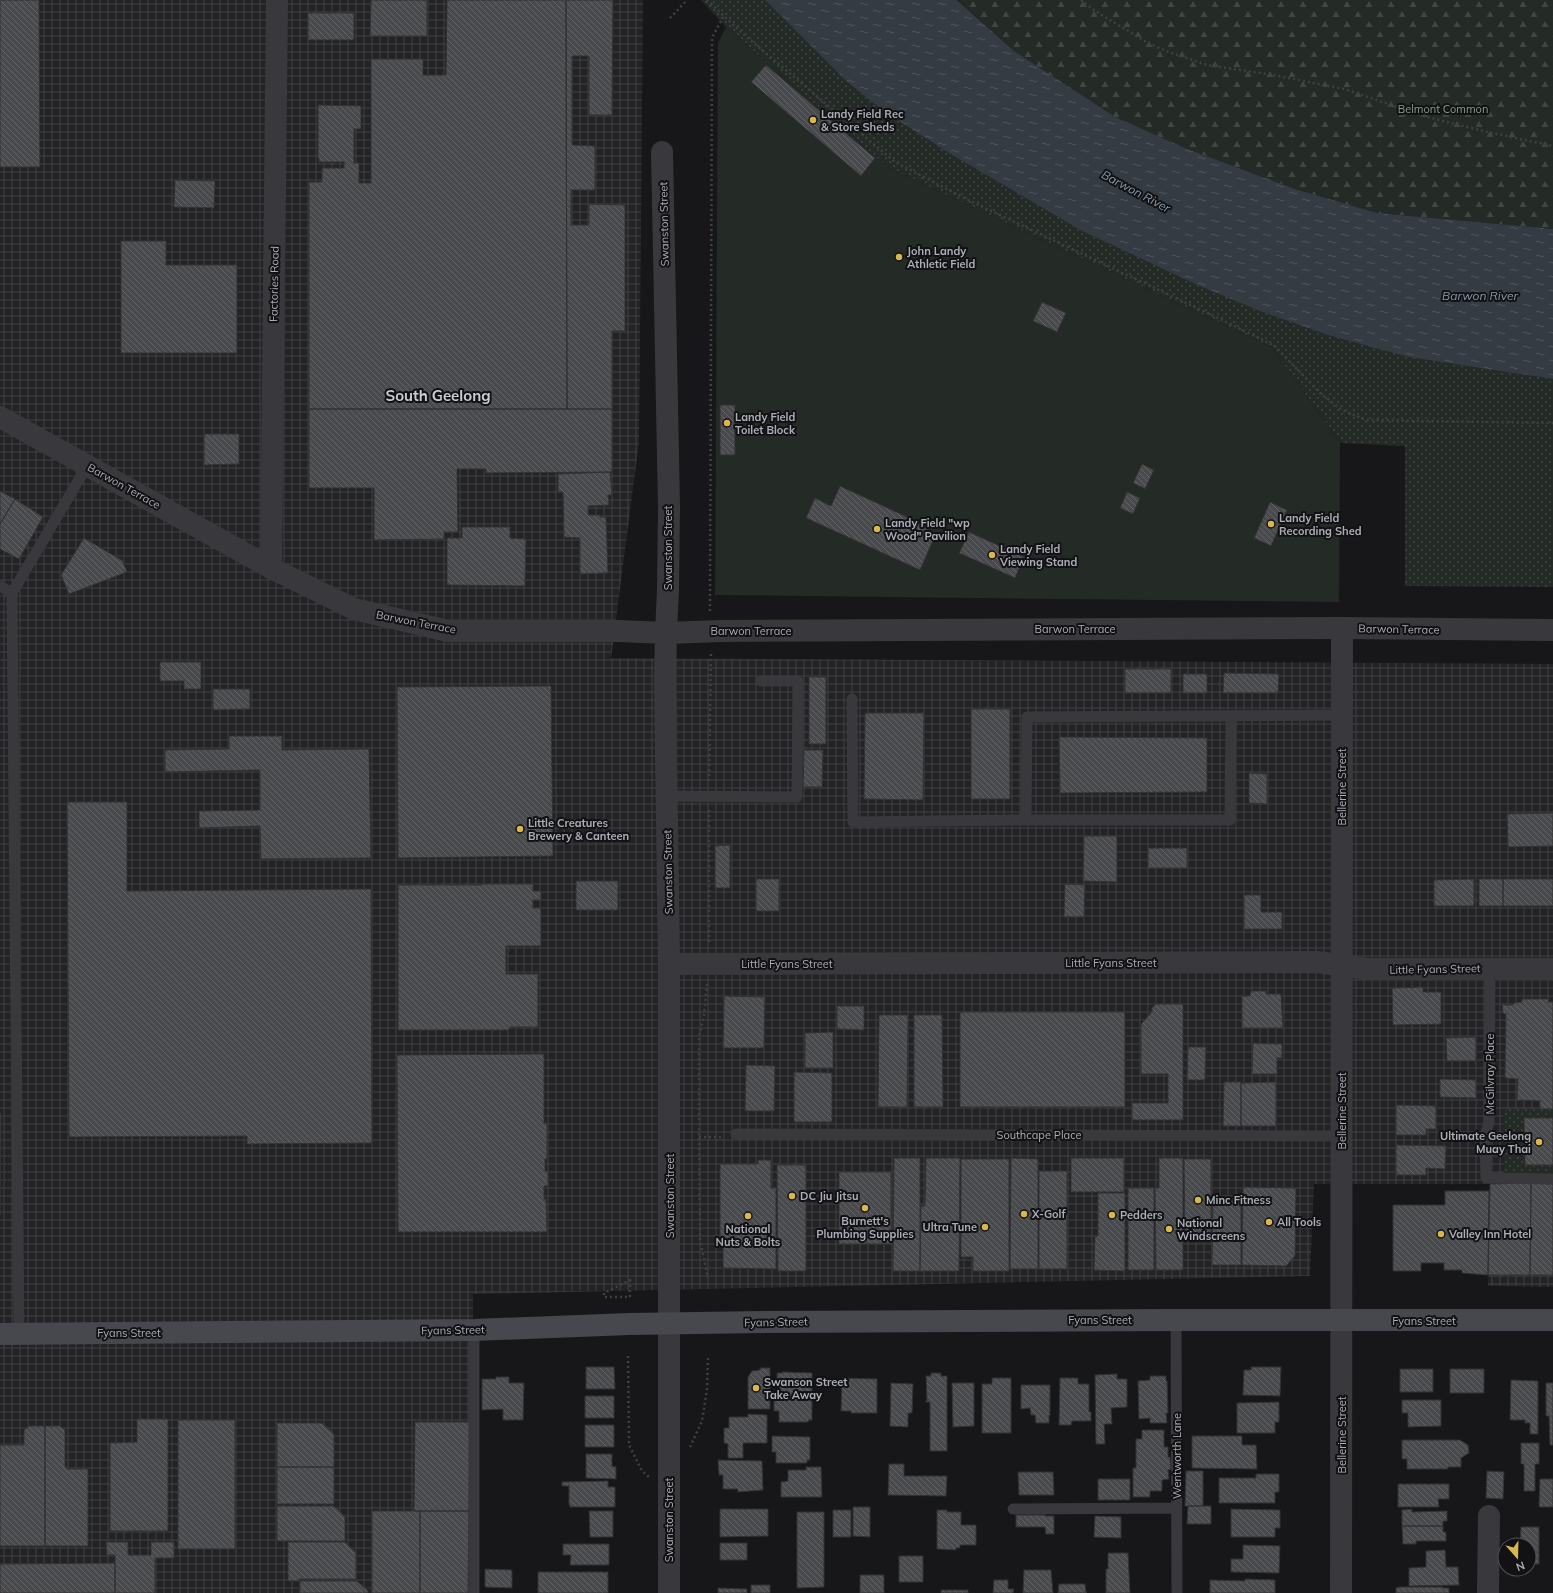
<svg xmlns="http://www.w3.org/2000/svg" width="1553" height="1593" font-family="Mulish,sans-serif">
  <defs>
    <pattern id="industrial-grid" width="8" height="8" patternUnits="userSpaceOnUse"><rect width="8" height="8" fill="#232325"/><path d="M0 4h8M4 0v8" fill="none" stroke="#404042"/></pattern>
    <pattern id="grass-dots" width="8" height="8" patternUnits="userSpaceOnUse"><rect width="8" height="8" fill="#242a25"/><path d="M2 2h.1M6 6h.1" fill="none" stroke="#414642" stroke-width="1.8" stroke-linecap="round"/></pattern>
    <pattern id="forest-firs" width="22" height="20" patternUnits="userSpaceOnUse"><rect width="22" height="20" fill="#242a25"/><path d="M5 1l3.5 6h-7zM16 11l3.5 6h-7z" fill="#414642"/></pattern>
    <pattern id="water-ripples" width="26" height="14" patternUnits="userSpaceOnUse"><rect width="26" height="14" fill="#343b42"/><path d="M2 4q2-2 4 0t4 0M15 11q2-2 4 0t4 0" fill="none" stroke="#4f555b"/></pattern>
    <pattern id="building-back-hatch" width="6" height="6" patternUnits="userSpaceOnUse"><rect width="6" height="6" fill="#494a4d"/><path d="M-1 5l2 2M0 0l6 6M5-1l2 2" fill="none" stroke="#616264"/></pattern>
  </defs>
  <rect width="100%" height="100%" fill="#171719"/>
  <!-- industrial -->
  <path fill="url(#industrial-grid)" d="M0 0H643L639 442 611 658 1553 664V1287L1488 1286 1490 1184H1314L1310 1276 473 1294V1593H0Z"/>
  <!-- grass -->
  <path fill="url(#grass-dots)" d="M701 0H765L846 81 882 110 952 155 1082 231 1197 285 1265 313 1331 336 1408 357 1553 379V587L1405 586V446L1341 443 1271 347 889 168 726 27Z
    M1503 1109H1553V1118L1524 1119 1525 1165H1553V1173H1504Z"/>
  <!-- forest -->
  <path fill="url(#forest-firs)" d="M958 0H1553V229L1376 213 1295 189 1185 148 1114 117 1014 51Z"/>
  <!-- pitch -->
  <path fill="#242a25" d="M726 27 889 168 1271 347 1340 442 1339 602 715 595 718 43Z"/>
  <!-- water -->
  <path fill="url(#water-ripples)" d="M765 0H957L1014 51 1115 117 1185 148 1295 189 1377 213 1553 229V379L1408 357 1331 336 1265 313 1197 285 1082 231 952 155 882 110 846 81Z"/>
  <!-- building -->
  <path fill="url(#building-back-hatch)" stroke="#323134" d="M0 0H39L40 167H0Z
    M371 0H427V36H370Z
    M447 0H566L567 409H309V182H322V168H344V162H319V158H318V105L361 106V129H354V163H359V183H371V59H423V75H446Z
    M566 0H613L612 115H589V56H572V145L595 146V190H571V225H589V204L625 205V331H612V409H567Z
    M308 13H354V40H308Z
    M766 65 875 158 861 176 751 82Z
    M175 180 215 181 214 208 174 207Z
    M121 241H166V265H237V353H121Z
    M1042 302 1066 313 1057 332 1033 321Z
    M720 405H735V455H720Z
    M309 409H612V472L486 473V469H457L458 532H444V539L374 540V488H309Z
    M204 434H239V464L204 465Z
    M1142 464 1154 470 1145 489 1133 483Z
    M610 472 612 495H608L609 505 588 506V515H600V517H606L608 573 580 574V538L564 537 563 492H558V474Z
    M840 486 916 521 935 536 920 570 806 518 815 498 831 506Z
    M0 491 15 499 0 524Z
    M1127 492 1140 498 1133 514 1120 508Z
    M15 499 43 517 19 559 0 549V524Z
    M1270 502 1287 510 1271 546 1254 538Z
    M462 527H510V538L526 539 525 586 447 585V538H462Z
    M969 532 1024 557 1015 578 959 553Z
    M84 538 123 561 127 572 69 594 61 575Z
    M160 662H201V689H184V681H160Z
    M1125 669H1171V693H1125Z
    M1224 673 1279 674 1278 693H1223Z
    M1183 674H1207V693H1183Z
    M809 677H826V744H809Z
    M551 686 553 856 398 858 397 687Z
    M213 689H250V709L213 710Z
    M971 709H1010V799H971Z
    M865 713H924L923 800 864 799Z
    M229 736H282V750L369 749 371 858 261 859 260 826 199 828V811L260 810V770L165 772V750L229 749Z
    M1059 737 1207 738V792L1060 793Z
    M804 750H823L822 787H803Z
    M1249 773 1267 774V804L1249 803Z
    M67 802H127V891L371 889 372 1143 247 1144V1136L69 1137Z
    M1553 813V846L1508 847 1507 814Z
    M1084 836H1117V882L1083 881Z
    M730 845V888H715V846Z
    M1148 848H1187V868H1148Z
    M756 879H779V911H756Z
    M1474 879V906H1434V880Z
    M1479 879H1503V906H1479Z
    M1503 879H1553V906H1503Z
    M576 881H618V910H576Z
    M482 884H533V891H541V900H533V908H541V946H506V974H538V1027H510L509 1030H398V885H482Z
    M1065 884 1085 885 1084 917H1064Z
    M1244 895H1261V912H1282V929H1244Z
    M1423 987V992H1441V1024L1393 1025 1392 988Z
    M1251 991H1266V994H1281L1283 1028H1242V996H1250Z
    M724 996 765 997 764 1048H723Z
    M1522 999H1549L1548 1002H1553V1109H1540V1101L1517 1100 1518 1079 1505 1078 1506 1014 1503 1013 1502 1005H1513L1514 1003 1522 1002Z
    M1156 1004H1183V1120H1132V1103H1168V1074H1141V1024L1152 1012V1008Z
    M837 1006H864V1030L837 1029Z
    M960 1012H1125V1107H960Z
    M879 1015H908L907 1107H878Z
    M914 1015H942L943 1107H914Z
    M833 1032V1068H805V1033Z
    M1476 1037V1061H1447L1446 1038Z
    M1253 1043 1282 1044V1058H1277V1074H1252Z
    M1188 1047H1206L1205 1080H1187Z
    M544 1054V1123H547V1159H545V1171H548V1186H544V1199H546L547 1232H398L397 1055Z
    M746 1065 775 1066 774 1111H745Z
    M794 1072 832 1073V1122H794Z
    M1440 1079 1476 1080V1098L1440 1097Z
    M1224 1082H1241V1126H1223Z
    M1276 1082V1126H1241V1083Z
    M1396 1105 1436 1106V1129H1426V1135H1396Z
    M0 1113H1L0 1215Z
    M1524 1118H1553V1165H1525Z
    M1396 1145 1446 1146 1445 1169 1426 1168V1175H1396Z
    M894 1158H920V1271H893Z
    M926 1158H960L959 1271H920L921 1206H925Z
    M1011 1158 1038 1159V1269H1010Z
    M1071 1158H1124V1192H1071Z
    M1159 1158H1183V1270H1156L1155 1188H1159Z
    M961 1159H1009V1271H973V1257H961Z
    M1184 1159H1211V1242H1185Z
    M758 1160H771V1188H776V1269L723 1268V1245H720V1164H758Z
    M777 1165H806V1271H778Z
    M1039 1171H1067V1269H1039Z
    M839 1172H891V1244H839Z
    M1531 1183 1530 1275H1488L1490 1184Z
    M1531 1183 1553 1184V1275H1530Z
    M1243 1187 1296 1188 1295 1256 1286 1266 1242 1265Z
    M1128 1188H1154V1270H1128Z
    M1445 1191H1489L1488 1275 1462 1273V1270H1444V1263H1421V1271H1393V1205H1445Z
    M1098 1193H1125V1271L1094 1270 1095 1236H1098Z
    M1213 1199 1241 1200V1265H1212Z
    M586 1367H614L615 1389H586Z
    M1251 1367H1281L1280 1396 1243 1395 1244 1370H1251Z
    M760 1368H770V1409H748V1377L752 1371 760 1370Z
    M1400 1369H1433V1392H1400Z
    M1450 1369H1484V1393H1450Z
    M782 1372 812 1373V1396L774 1397V1395H783V1392L777 1391V1373H782Z
    M931 1373H941V1376H947V1451H930V1402H926L925 1401H927L926 1376H931Z
    M1117 1374V1379H1127V1407L1111 1408 1112 1424H1104L1105 1444H1096L1095 1375Z
    M1150 1376H1166V1381H1167L1168 1413H1166L1167 1423H1150V1418L1139 1419 1138 1381 1150 1380Z
    M496 1377H509V1383H524L523 1420H503V1409L482 1410V1379H496Z
    M842 1378 877 1379V1413H851V1411H841Z
    M992 1378H1011V1433H982V1384H992Z
    M1060 1378H1078V1384H1089V1412H1091V1421H1072L1071 1425H1059Z
    M1511 1380 1538 1381V1434H1530V1423H1525V1420H1510Z
    M891 1383 913 1384 912 1413H908V1427L890 1426Z
    M952 1383H974V1426L953 1427Z
    M1546 1383H1553V1445H1550L1549 1416H1546Z
    M1021 1385H1050V1416L1049 1415V1423H1036L1035 1415H1031L1030 1408 1021 1409Z
    M585 1396H614V1418H585Z
    M812 1396V1420H809L808 1422H779V1411H774V1397Z
    M1402 1400H1441V1426L1408 1427V1413H1402Z
    M1279 1402V1422H1275V1433H1237V1403Z
    M748 1414 767 1415V1443H743V1458H728V1444L724 1443V1428H729V1417H748Z
    M137 1419H168V1531H110V1443L137 1442Z
    M178 1420H235V1549H178Z
    M415 1422H470L469 1511H414Z
    M277 1423H322L334 1434V1467H277Z
    M585 1425H614V1447H585Z
    M29 1426H45V1546H0V1445H24V1430Z
    M45 1426H60L65 1430V1467H67V1469H88V1546H45Z
    M1142 1430H1164V1447H1168V1457H1170L1171 1469 1168 1470 1169 1479 1162 1480V1491H1150V1497H1133V1468H1136V1439H1142Z
    M772 1436 810 1437V1460H807V1463H776V1452H772Z
    M1192 1436H1242V1445H1256L1257 1469 1192 1468Z
    M1402 1440H1460L1468 1445 1469 1453 1461 1458V1467H1448V1469H1407V1459H1402Z
    M1521 1443H1539V1464H1535V1491H1524V1464H1521Z
    M586 1454H612V1466L616 1467V1479L586 1478Z
    M718 1460 762 1461 763 1490 738 1492V1489H723V1475H719Z
    M889 1464H904V1476H947L946 1496 888 1495Z
    M277 1467H334V1504H277Z
    M806 1467H821L822 1497H781V1482L788 1481V1470H806Z
    M1186 1471H1203V1506H1185Z
    M1487 1471 1504 1472 1503 1499 1486 1498Z
    M1018 1472H1053L1054 1495H1019Z
    M1256 1474H1279V1492H1275V1503H1219V1478H1256Z
    M1098 1479H1130V1500H1098Z
    M1540 1479H1553V1507H1539Z
    M608 1481V1487H615V1507H570V1505H569V1486H562V1482Z
    M1398 1484H1449V1499H1438L1439 1507H1398Z
    M277 1506H334L345 1517V1541H277Z
    M1188 1506H1211V1524H1187Z
    M853 1507H870V1537L853 1536Z
    M720 1509H768V1536L720 1537Z
    M1231 1509 1280 1510V1528H1275V1537H1231Z
    M1412 1509V1512L1447 1511V1521H1443V1526H1402V1510Z
    M833 1510H851V1537H833Z
    M937 1510H947V1512H961V1525H976V1545H960V1548H956V1550L937 1549Z
    M372 1511H420V1593H372Z
    M420 1511H469L468 1593H420Z
    M589 1511H613V1537H590Z
    M797 1512H824V1587L797 1588Z
    M1016 1515H1045V1516H1054V1534H1046L1045 1527H1016Z
    M1095 1516 1121 1517V1538L1094 1537Z
    M1402 1526H1443V1532H1446V1541H1416V1544H1403Z
    M1521 1527H1539V1564H1529V1545H1520Z
    M106 1542H128V1555H151V1542H174V1558H155V1593H115V1555H107Z
    M288 1542H345L356 1553V1579H299V1581H288Z
    M720 1543H747V1560H720Z
    M563 1544H609V1565H570L571 1555H563Z
    M1243 1545 1280 1546 1279 1573 1231 1572V1559H1243Z
    M1445 1550 1446 1567H1458L1459 1585 1409 1586V1568L1426 1567V1551Z
    M1108 1553H1128L1130 1593H1106V1569H1108Z
    M899 1556H923V1582H899Z
    M115 1563V1593H0V1564Z
    M485 1569 512 1570V1588L485 1587Z
    M1024 1570H1051L1053 1593H1023Z
    M538 1572H608V1593H538Z
    M860 1575H884V1593H860Z
    M1245 1579 1275 1580V1593H1210V1580L1245 1581Z
    M994 1580H1008V1589H1014L1013 1593H993Z
    M300 1581H357L368 1591V1593H300Z
    M1059 1584H1085L1086 1592 1087 1593H1058Z
    M751 1585H770V1593H751Z
    M1400 1587H1443V1588H1449V1593H1396V1588Z
    M718 1588 747 1589V1593H718Z
    M941 1590H968V1593H941Z"/>
  <g fill="none" stroke-linecap="round" stroke-linejoin="round">
    <!-- path -->
    <path stroke="#3f4044" stroke-width="2.5" stroke-dasharray="2 3" stroke-linecap="butt" d="M707 0 743 34 895 162 966 199 1216 317 1275 346 1320 393 1342 410 1366 420 1553 423
      M1081 0 1095 11 1148 43 1166 51 1207 65 1273 75 1344 89 1427 117 1487 132 1553 146
      M670 18 687 0
      M710 611 712 38 723 17
      M709 781 711 652
      M709 810V943
      M707 984 704 1015 699 1037V1137L700 1239 708 1278
      M699 1137H723
      M630 1280V1297H604V1293Z
      M628 1356 629 1445 642 1471 649 1477
      M690 1447 702 1421 707 1389 708 1356"/>
    <!-- service -->
    <path stroke="#39393d" stroke-width="11" d="M0 586 12 593 19 1334
      M12 593 87 466
      M852 699 853 822 1026 820H1230L1231 716
      M667 796 797 797 798 681H761
      M1026 820 1027 717 1342 715
      M1490 968 1489 1122 1485 1136 1486 1178 1553 1179
      M736 1134 1342 1136
      M1176 1320 1177 1593
      M1013 1509 1177 1508
      M474 1593V1330"/>
    <!-- minor -->
    <path stroke="#39393d" stroke-width="22" d="M662 152 669 507 668 589 666 633
      M271 568 277 0
      M669 964 1317 962 1368 969H1553
      M1341 1593 1342 628
      M1488 1593 1489 1516"/>
    <!-- tertiary -->
    <path stroke="#39393d" stroke-width="22" d="M0 417 271 568 354 609 448 631H619L666 633 721 631 1342 628 1553 630
      M666 633 665 680 669 964V1593"/>
    <!-- secondary -->
    <path stroke="#47484d" stroke-width="22" d="M0 1334 474 1330 629 1324 763 1322 1176 1320H1553"/>
  </g>
  <!-- markers -->
  <g fill="#dbb64d" stroke="#121214" stroke-width="1.5">
    <circle cx="813" cy="120" r="4"/>
    <circle cx="899" cy="257" r="4"/>
    <circle cx="727" cy="423" r="4"/>
    <circle cx="1271" cy="524" r="4"/>
    <circle cx="877" cy="529" r="4"/>
    <circle cx="992" cy="555" r="4"/>
    <circle cx="520" cy="829" r="4"/>
    <circle cx="1539" cy="1142" r="4"/>
    <circle cx="792" cy="1196" r="4"/>
    <circle cx="1198" cy="1200" r="4"/>
    <circle cx="865" cy="1208" r="4"/>
    <circle cx="1024" cy="1214" r="4"/>
    <circle cx="1112" cy="1215" r="4"/>
    <circle cx="748" cy="1216" r="4"/>
    <circle cx="1269" cy="1222" r="4"/>
    <circle cx="985" cy="1227" r="4"/>
    <circle cx="1169" cy="1229" r="4"/>
    <circle cx="1441" cy="1234" r="4"/>
    <circle cx="756" cy="1388" r="4"/>
  </g>
  <g text-anchor="middle" dominant-baseline="central" stroke-width="4" stroke-linejoin="round" paint-order="stroke">
    <!-- park labels -->
    <g font-size="11" fill="#849f88" stroke="#121214">
      <text x="1443" y="109">Belmont Common</text>
    </g>
    <!-- poi labels -->
    <g font-size="11" font-weight="bold" fill="#abaeb7" stroke="#121214" text-anchor="start">
      <text x="821" y="114">Landy Field Rec<tspan x="821" dy="13">&amp; Store Sheds</tspan></text>
      <text x="907" y="251">John Landy<tspan x="907" dy="13">Athletic Field</tspan></text>
      <text x="735" y="417">Landy Field<tspan x="735" dy="13">Toilet Block</tspan></text>
      <text x="1279" y="518">Landy Field<tspan x="1279" dy="13">Recording Shed</tspan></text>
      <text x="885" y="523">Landy Field "wp<tspan x="885" dy="13">Wood" Pavilion</tspan></text>
      <text x="1000" y="549">Landy Field<tspan x="1000" dy="13">Viewing Stand</tspan></text>
      <text x="528" y="823">Little Creatures<tspan x="528" dy="13">Brewery &amp; Canteen</tspan></text>
      <text x="1531" y="1136" text-anchor="end">Ultimate Geelong<tspan x="1531" dy="13">Muay Thai</tspan></text>
      <text x="800" y="1196">DC Jiu Jitsu</text>
      <text x="1206" y="1200">Minc Fitness</text>
      <text x="1032" y="1214">X-Golf</text>
      <text x="1120" y="1215">Pedders</text>
      <text x="865" y="1221" text-anchor="middle">Burnett's<tspan x="865" dy="13">Plumbing Supplies</tspan></text>
      <text x="1277" y="1222">All Tools</text>
      <text x="1177" y="1223">National<tspan x="1177" dy="13">Windscreens</tspan></text>
      <text x="977" y="1227" text-anchor="end">Ultra Tune</text>
      <text x="748" y="1229" text-anchor="middle">National<tspan x="748" dy="13">Nuts &amp; Bolts</tspan></text>
      <text x="1449" y="1234">Valley Inn Hotel</text>
      <text x="764" y="1382">Swanson Street<tspan x="764" dy="13">Take Away</tspan></text>
    </g>
    <!-- street labels -->
    <g font-size="11" fill="#abaeb7" stroke="#121214">
      <text transform="translate(664 224) rotate(-91)">Swanston Street</text>
      <text transform="translate(274 284) rotate(-89)">Factories Road</text>
      <text transform="translate(124 486) rotate(29)">Barwon Terrace</text>
      <text transform="translate(668 548) rotate(-90)">Swanston Street</text>
      <text transform="translate(416 622) rotate(11)">Barwon Terrace</text>
      <text x="1075" y="629">Barwon Terrace</text>
      <text transform="translate(1399 629) rotate(1)">Barwon Terrace</text>
      <text x="751" y="631">Barwon Terrace</text>
      <text transform="translate(1342 787) rotate(-90)">Bellerine Street</text>
      <text transform="translate(668 872) rotate(-91)">Swanston Street</text>
      <text x="1111" y="963">Little Fyans Street</text>
      <text x="787" y="964">Little Fyans Street</text>
      <text transform="translate(1435 969) rotate(-1)">Little Fyans Street</text>
      <text transform="translate(1490 1074) rotate(-90)">McGilvray Place</text>
      <text transform="translate(1342 1111) rotate(-90)">Bellerine Street</text>
      <text x="1039" y="1135">Southcape Place</text>
      <text transform="translate(670 1196) rotate(-90)">Swanston Street</text>
      <text x="1100" y="1320">Fyans Street</text>
      <text x="1424" y="1321">Fyans Street</text>
      <text transform="translate(776 1322) rotate(-1)">Fyans Street</text>
      <text transform="translate(453 1330) rotate(-1)">Fyans Street</text>
      <text x="129" y="1333">Fyans Street</text>
      <text transform="translate(1342 1435) rotate(-90)">Bellerine Street</text>
      <text transform="translate(1177 1456) rotate(-90)">Wentworth Lane</text>
      <text transform="translate(669 1520) rotate(-90)">Swanston Street</text>
    </g>
    <!-- water labels -->
    <g font-size="12" font-style="italic" fill="#8698ad" stroke="#121214">
      <text transform="translate(1136 191) rotate(28)">Barwon River</text>
      <text x="1480" y="295">Barwon River</text>
    </g>
    <!-- district labels -->
    <g font-size="15" font-weight="bold" fill="#cbcdd3" stroke="#121214">
      <text x="438" y="395">South Geelong</text>
    </g>
  </g>
  <!-- north arrow -->
  <g transform="translate(1517 1557) rotate(160)"><circle r="19" fill="#121214" stroke="#4f5055"/>
  <path d="M0-3L7 15L0 10L-7 15Z" fill="#dbb64d"/>
  <text y="-6" font-size="11" font-weight="bold" text-anchor="middle" fill="#abaeb7">N</text>
  </g>
</svg>
